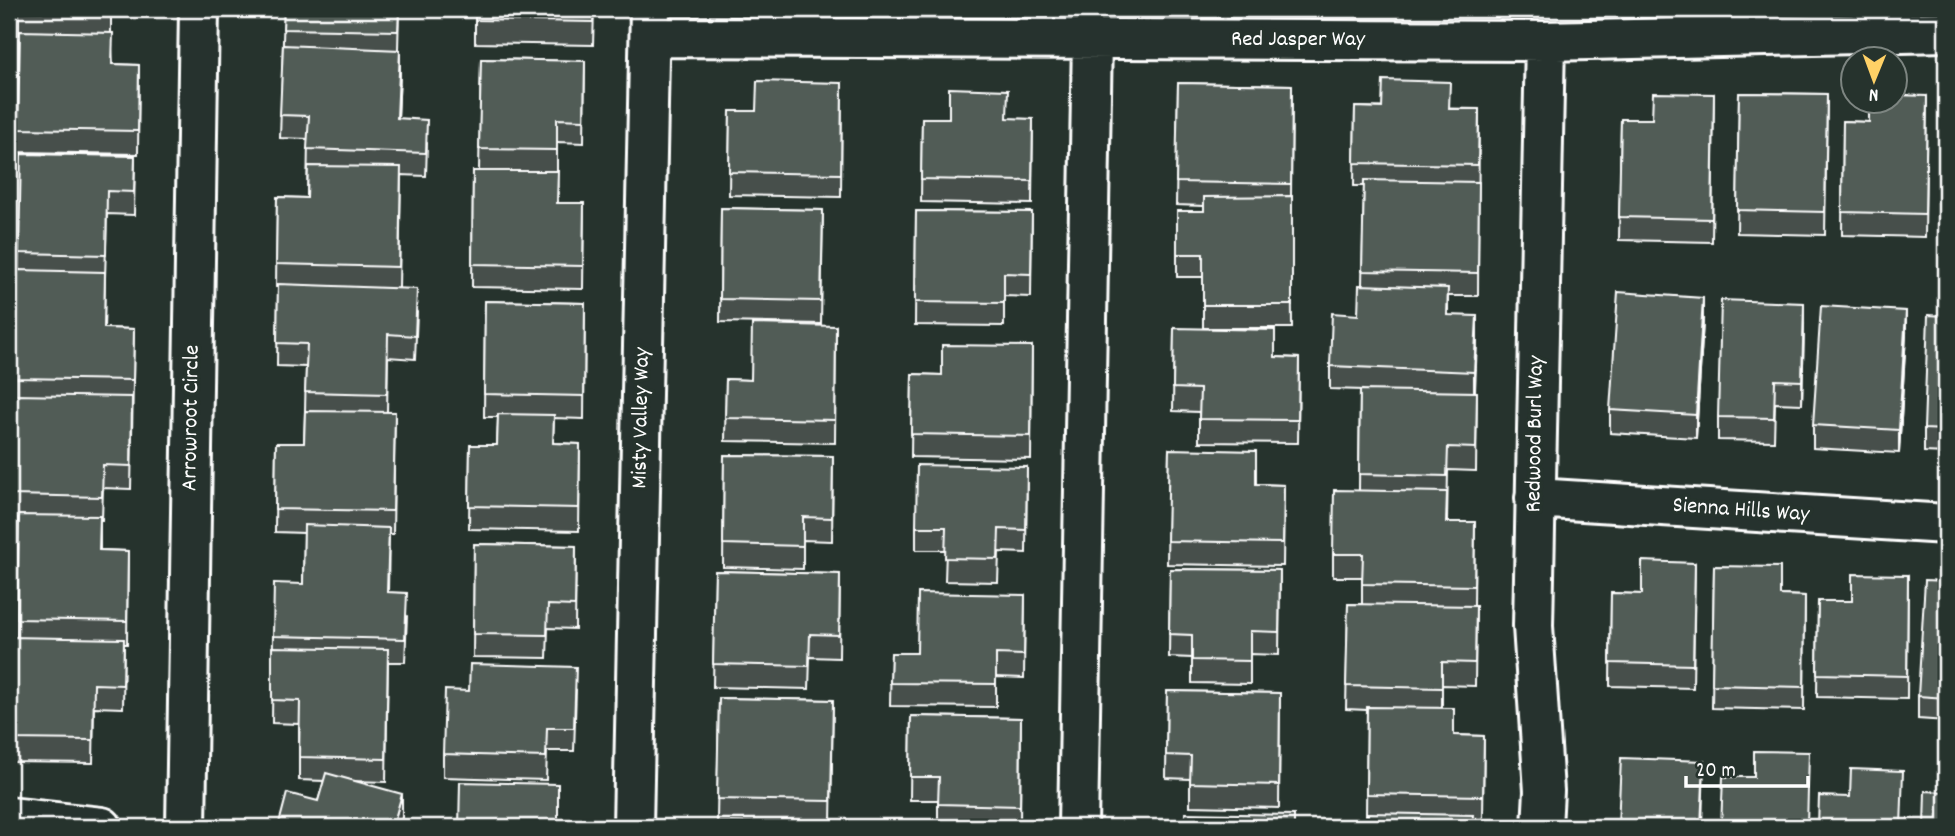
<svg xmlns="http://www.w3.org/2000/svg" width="1955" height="836" font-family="Dekko,sans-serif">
  <rect width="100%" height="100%" fill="#26332d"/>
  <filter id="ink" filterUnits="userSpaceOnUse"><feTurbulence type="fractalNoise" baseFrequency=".0143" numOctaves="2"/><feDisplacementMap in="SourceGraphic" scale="14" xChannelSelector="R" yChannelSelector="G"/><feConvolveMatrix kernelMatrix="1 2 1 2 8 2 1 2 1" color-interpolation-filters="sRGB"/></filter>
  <g filter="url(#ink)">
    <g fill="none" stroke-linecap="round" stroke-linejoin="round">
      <defs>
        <path id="street" d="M650 37 1545 41 1946 32
          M1535 498 1946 524
          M9 817 102 827
          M186 827 199 9
          M633 827 650 9
          M1078 827 1092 38
          M1542 827 1544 791 1533 626 1545 41"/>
      </defs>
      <!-- street casing -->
      <use href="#street" stroke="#fff" stroke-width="44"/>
      <!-- street -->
      <use href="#street" stroke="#26332d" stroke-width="38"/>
    </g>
    <!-- wall -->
    <path fill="#464f4b" stroke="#fff" stroke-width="2" d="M19 9H111V33L113 64 139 65 138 154 18 152Z
      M284 9H399L398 50 400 73 398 118 427 143 426 176 401 175 399 288 417 312 415 359 388 357 387 412H395L393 534H389L388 592 407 616 405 662H388L386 782 354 781 402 817 400 823 402 827 318 801 324 781 299 780V724L272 723 273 636 303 584 304 533 275 532 276 443H304L305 411 306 367 277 366 278 287H276L277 197 307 198 308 139 280 138Z
      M475 9H594L593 45 475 43Z
      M481 59 585 61 584 143 557 142V171L558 203H584L583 289 472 287 473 171H479Z
      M842 83 841 197 729 195 730 111H756Z
      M1178 83 1292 85 1291 196 1292 328H1203V277H1177V211H1204V206L1176 205Z
      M1739 93 1827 94 1825 235 1737 233Z
      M1714 94 1712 242 1619 240 1621 119H1652Z
      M1927 96 1925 237 1842 235 1843 121 1869 122Z
      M1355 107 1479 109 1478 296H1448V315L1477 339 1475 392H1477L1476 471 1448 470 1447 522H1475L1474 606H1476L1475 686 1442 685V708L1454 735 1484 736 1483 819 1366 817 1367 710 1346 709 1348 604H1362V577H1333V554L1359 490 1360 390H1364L1330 389V366L1358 315 1362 285 1364 186H1354Z
      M922 118 1033 119 1032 204 921 202Z
      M21 154 135 156 134 215 107 214 105 278 104 328 134 329 131 489 103 488 102 520H100V550L128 551 127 644H124L123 708 94 707 93 763 9 762V637H17L18 518H12V495L16 395Z
      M721 208 823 210 821 324 720 322Z
      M916 211 1032 212 1031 297 1004 296V326L915 325Z
      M485 301 585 303 584 419 554 418 553 443 580 444 579 531 469 529 470 445H497L498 417H484Z
      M1946 316V453L1924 452V429Z
      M1703 321 1696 438 1610 433V410Z
      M836 326 835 443 725 441 726 379 751 380Z
      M1804 326 1802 404 1775 403 1774 441 1718 440V417Z
      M1174 328 1275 357 1299 358 1298 443 1199 442V412L1173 411Z
      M1906 334 1899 453 1813 448V425Z
      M1032 346 1031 459 911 457 912 374 942 375Z
      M1169 449 1256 484 1284 485 1283 566 1167 564Z
      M724 455 833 456 832 541 803 540V569L723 567Z
      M1027 467 1026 553 999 552 998 582 945 581 946 550H916V527Z
      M474 544 576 546 575 629 548 628 547 658 473 657Z
      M1695 563 1693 688 1610 686 1611 593 1642 594Z
      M1714 566 1780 595 1805 596 1804 710 1712 708Z
      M1170 569 1280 570 1279 655 1250 654V684L1192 683V658L1169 657Z
      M715 571 840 574 839 658 810 657 809 689 713 687Z
      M1908 575 1907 699 1817 697 1818 601H1852Z
      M1946 581V721L1918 719V696Z
      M1025 595 1024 678 996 677V707L890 706 891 653H917Z
      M576 690 574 751H547L546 780 443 777V754Z
      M1167 691 1280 693 1279 808 1190 806V779L1166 778Z
      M719 698 833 700 831 824 717 822Z
      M911 716 1021 718 1020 827H938V800H910Z"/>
    <!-- shaded-wall -->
    <path fill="#39403d" stroke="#fff" stroke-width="2" d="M400 50V73L397 141V118Z
      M1703 298V321L1696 438V415Z
      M1804 303V326L1802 404V381Z
      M1906 311V334L1899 453V430Z
      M1477 316V339L1474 395V372Z
      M1704 761 1702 827H1701Z
      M402 794V817L399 827 394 822Z"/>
    <!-- building -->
    <path fill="#515c57" stroke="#fff" stroke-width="2" d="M19 9H111V13L19 11Z
      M284 9H399L398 31 283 29Z
      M475 9H594L593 22 475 20Z
      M20 31 113 33 112 64 139 65 138 131 18 129Z
      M283 45 400 50 397 118 427 120 426 153 307 149 309 116 280 115Z
      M481 59 585 61 584 120 557 119V150L479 149Z
      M1383 80 1450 82 1449 109H1479L1478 165 1354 163 1355 107 1382 108Z
      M757 81 842 83 841 174 729 172 730 111H756Z
      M1178 83 1292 85 1291 184 1176 182Z
      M949 88 1008 90 1007 118 1033 119 1032 181 921 179 922 118H949Z
      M1653 93 1714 94 1712 219 1619 217 1621 119H1652Z
      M1739 93 1827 94 1825 212 1737 210Z
      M1895 95 1927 96 1925 214 1842 212 1843 121 1869 122V102H1895Z
      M21 154 135 156 134 192 107 191 106 255 19 253Z
      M308 166 401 167 399 267 276 264 277 197 307 198Z
      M473 171H558L557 203H584L583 266 472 264Z
      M1364 180 1479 182 1478 273 1362 271Z
      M1292 196V305H1203V254H1177V211H1204V197Z
      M721 208 823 210 821 301 720 299Z
      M916 211 1032 212 1031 274 1004 273V303L915 302Z
      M18 270 105 272 104 328 134 329 133 380 16 378Z
      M278 284 417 289 415 336 388 334 387 394 305 392 307 344 277 343Z
      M1359 285 1448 288 1447 315 1477 316 1474 372 1330 366 1332 313 1358 315Z
      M1618 292 1703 298 1696 415 1610 410Z
      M1721 300 1804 303 1802 381 1775 380 1774 418 1718 417Z
      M485 301 585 303 584 396 484 394Z
      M1821 306 1906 311 1899 430 1813 425Z
      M1928 315 1946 316V430L1924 429Z
      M752 324 836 326 835 420 725 418 726 379 751 380Z
      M1174 328 1275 330V357L1299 358 1298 420 1199 419 1200 389 1173 388Z
      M942 345 1032 346 1031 436 911 434 912 374 942 375Z
      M1360 390 1477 392 1476 448 1448 447 1447 476 1359 474Z
      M14 395 132 397 131 466 103 465 102 497 12 495Z
      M305 411 395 412 393 511 275 509 276 443H304Z
      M498 414 554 415 553 443 580 444 579 508 469 506 470 445H497Z
      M1169 449 1256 451V484L1284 485 1283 543 1167 541Z
      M724 455 833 456 832 518 803 517V546L723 544Z
      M917 465 1027 467 1026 530 999 529 998 559 945 558 946 527H916Z
      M1334 490 1447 492 1446 522H1475L1474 586 1362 584 1363 554H1333Z
      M19 515 100 516 99 550 128 551 127 621 17 619Z
      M304 525 389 528 387 592 407 593 405 639 273 636 274 583 303 584Z
      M474 544 576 546 575 606 548 605 547 635 473 634Z
      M1642 561 1695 563 1693 665 1610 663 1611 593 1642 594Z
      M1714 566 1780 567V595L1805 596 1804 687 1712 685Z
      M1170 569 1280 570 1279 632 1250 631V661L1192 660V635L1169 634Z
      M715 571 840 574 839 635 810 634 809 666 713 664Z
      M1852 574 1908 575 1907 676 1817 674 1818 601H1852Z
      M1925 580 1946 581V698L1918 696Z
      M918 593 1025 595 1024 655 996 654V684L890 683 891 653H917Z
      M1348 604 1476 606 1475 663 1442 662V688L1346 686Z
      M9 637 124 639 123 685 94 684 93 740 9 739Z
      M272 647 388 649 386 759 299 757 300 701 272 700Z
      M470 664 576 667 574 728H547L546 757 443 754 445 690 469 691Z
      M1167 691 1280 693 1279 785 1190 783 1191 756 1166 755Z
      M719 698 833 700 831 801 717 799Z
      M1367 707 1454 708V735L1484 736 1483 796 1366 794Z
      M911 716 1021 718 1020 806 938 804 939 777H910Z
      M1754 751 1809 752 1807 827H1721L1723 777H1754Z
      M1621 758 1704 761 1701 827H1618Z
      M1851 769 1903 771 1901 827H1818L1819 796 1850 797Z
      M326 773 402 794 394 822 402 824 401 827H278L287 793 318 801Z
      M460 782 558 784V827H459Z
      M1925 791 1946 792V827H1924Z
      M1185 813 1294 815V827H1185Z
      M1368 813 1473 815 1472 827H1368Z"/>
  </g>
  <g text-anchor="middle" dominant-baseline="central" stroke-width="7" stroke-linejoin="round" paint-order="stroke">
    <!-- street labels -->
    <g font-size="23" fill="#fff" stroke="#26332d">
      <text x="1298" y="40">Red Jasper Way</text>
      <text transform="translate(192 418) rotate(-89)">Arrowroot Circle</text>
      <text transform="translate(642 418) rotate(-89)">Misty Valley Way</text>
      <text transform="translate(1536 434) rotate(-89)">Redwood Burl Way</text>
      <text transform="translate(1741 511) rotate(4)">Sienna Hills Way</text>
    </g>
  </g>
  <!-- margin -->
  <rect width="1955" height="836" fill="none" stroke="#26332d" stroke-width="35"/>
  <rect x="18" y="18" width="1920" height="801" fill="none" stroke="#fff" stroke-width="2.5" filter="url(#ink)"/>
  <!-- north arrow -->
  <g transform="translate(1874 80) rotate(181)"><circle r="33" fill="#26332d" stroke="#7d8581" stroke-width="2"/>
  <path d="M0-5L12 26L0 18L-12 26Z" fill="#ffd166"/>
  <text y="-10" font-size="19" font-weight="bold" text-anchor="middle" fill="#ffffff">N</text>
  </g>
  <!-- scale -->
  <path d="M1686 776v10h122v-10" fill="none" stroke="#ffffff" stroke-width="3.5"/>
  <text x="1696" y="776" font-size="21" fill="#ffffff" stroke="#26332d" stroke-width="5" paint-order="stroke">20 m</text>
</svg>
